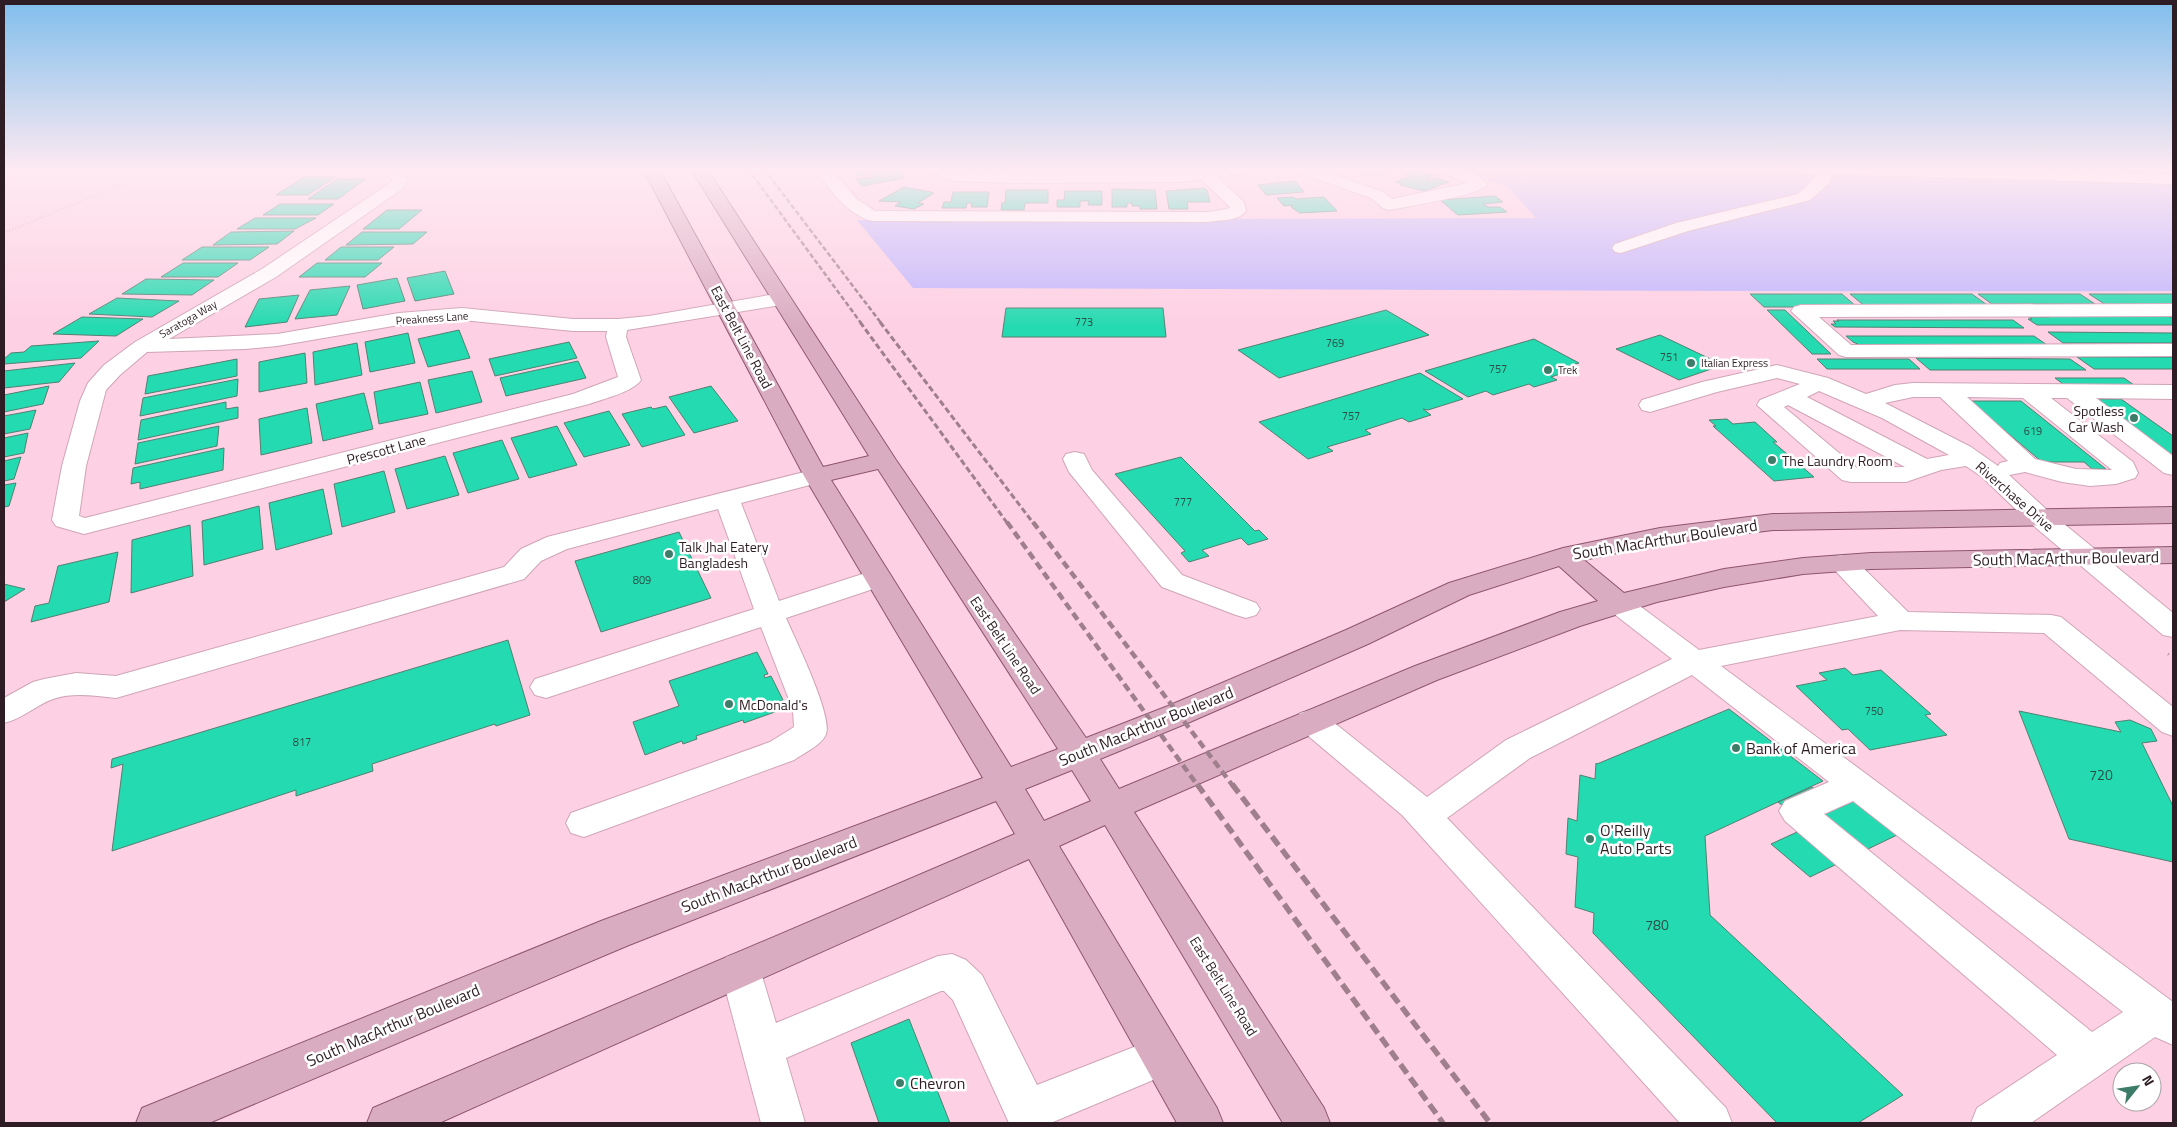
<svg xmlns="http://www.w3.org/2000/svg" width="2177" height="1127" font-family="'Titillium Web',sans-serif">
  <rect width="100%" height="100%" fill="#fdd0e3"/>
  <!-- green -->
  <path fill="#c1b5fd" d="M1451 169H1721L2173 181V291C1753 292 1333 289 913 288L857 220 1536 218 1508 187Z"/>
  <!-- building -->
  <path fill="#24dab0" stroke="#528071" d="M875 169H897L904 178 862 186 856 179 872 177 869 174 859 176 855 172Z
    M1357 169H1405L1401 171 1396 169 1379 175 1374 174 1370 175 1354 170Z
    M2097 169H2140L2145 172 2124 171Z
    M1417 170 1435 176 1426 179 1431 180 1436 178 1449 182 1424 191 1400 185 1403 184 1395 182 1410 176 1405 174Z
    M304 177H335L308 195H276Z
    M337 179H366L338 199H308Z
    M1295 181 1304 192 1266 195 1258 185Z
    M904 187 931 192 934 193 918 203 924 204 914 209 895 206 901 202 879 201Z
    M1204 188 1207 190 1210 202H1187L1188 209H1169L1166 191Z
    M1112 189 1155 190 1157 209H1140V206H1132V203H1127V207H1112Z
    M1006 190H1048V203H1025L1024 210H1001L1002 203H1005Z
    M1065 191H1102V205H1088L1089 201H1080V207H1057V200H1064Z
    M953 192H989L987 207H971L972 203H967L966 208H942L944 202H951Z
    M1495 196 1503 202 1483 204 1488 207H1500L1507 212 1458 215 1440 200Z
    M1294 197 1296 199 1324 197 1337 211 1300 213 1291 207 1293 205 1284 206 1277 198Z
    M280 204H334L318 215H263Z
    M387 210H422L399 229H363Z
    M255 218H316L295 229H237Z
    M294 231 277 244 213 245 231 232Z
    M362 232H427L413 244 346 245Z
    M202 247H269L250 260H182Z
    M341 247H394L378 260H325Z
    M183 263H238L218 277H161Z
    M317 263H382L365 277H299Z
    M445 271 454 294 415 301 407 278Z
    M397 278 405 301 363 309 357 285Z
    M146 279 214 280 192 295 122 294Z
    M350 286 337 315 295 319 310 290Z
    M1750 294H1842L1857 307H1764Z
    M1850 294H1972L1990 307H1866Z
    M1978 294H2080L2095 304H1992Z
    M2089 294H2173V305H2106Z
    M299 295 287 322 245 327 259 299Z
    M117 298 179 301 152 317 89 314Z
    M1006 308H1163L1166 337H1002Z
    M1386 310 1429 335 1279 378 1238 350Z
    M1767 310H1785L1831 354H1812Z
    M2046 315H2167L2173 319V325H2037L2028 319H2032L2029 317H2049Z
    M82 317 143 319 116 336 53 334Z
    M1837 320H2013L2024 328 1835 327 1831 324H1836L1833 321H1839Z
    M459 330 470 358 428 367 418 339Z
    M2048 332 2173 333V343H2063Z
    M408 333 415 363 370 372 365 342Z
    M1660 335 1723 365 1679 380 1616 349Z
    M1846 336H2034L2047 345H1860L1853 342Z
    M1534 339 1579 363 1562 368 1569 371 1551 377 1557 380 1534 387 1529 384 1493 395 1486 391 1468 397 1425 371Z
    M99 341 81 358 4 364V359L11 353 24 352 31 346Z
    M569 342 577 358 495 376 489 359Z
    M357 343 362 375 315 385 313 352Z
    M305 353 307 383 259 392V362Z
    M2077 357H2173V369H2094Z
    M1916 358 2070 359 2086 370H1930Z
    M237 359V376L145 394 148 376Z
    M1817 359H1909L1920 369H1827Z
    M578 361 586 378 506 396 500 378Z
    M75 363 59 382 4 388V371Z
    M472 371 482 402 436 413 428 380Z
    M1420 373 1463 399 1428 410 1423 409 1431 415 1409 422 1402 418 1365 430 1371 434 1327 447 1333 451 1308 459 1259 422Z
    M2055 378H2124L2137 387H2067Z
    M238 379 237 396 140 416 143 398Z
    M420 382 428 414 379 424 374 392Z
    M49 386 43 404 4 412V395Z
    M711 386 738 421 694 433 669 397Z
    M364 393 373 429 323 441 316 404Z
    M2094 399H2121L2173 436V456Z
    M1970 401H2021L2106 469H2092L2084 462H2042Z
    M226 402V409L238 407V418L138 440 141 420Z
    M666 406 685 435 642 447 622 414 651 407 653 409Z
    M307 408 312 443 261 455 259 419Z
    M36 410 30 429 4 434V416Z
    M609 411 630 445 584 457 564 423Z
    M1727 419 1733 424 1755 422 1777 442H1773L1814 477 1774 481 1713 426H1716L1709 420Z
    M219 426 217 446 135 464 138 443Z
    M557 426 577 465 529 478 511 438Z
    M28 433 24 453 4 457V438Z
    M502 440 519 479 468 493 453 453Z
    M224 448 223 470 140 489V482L131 484 133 468Z
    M445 456 459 495 407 509 395 469Z
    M21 457 14 479 4 481V461Z
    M1181 457 1255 531 1259 530 1268 539 1248 545 1241 538 1202 550 1209 556 1189 562 1181 553 1185 551 1115 474Z
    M384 471 395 512 342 527 334 484Z
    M16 483 9 506 4 507V485Z
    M323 489 332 534 276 550 269 503Z
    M259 506 263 549 204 565 202 521Z
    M190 525 193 576 131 593 132 540Z
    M679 532 711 598 601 632 575 561Z
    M118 552 109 602 31 622 35 606 49 603 58 566Z
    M4 584 25 589 4 602Z
    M508 640 530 715 496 726 495 724 372 764 373 771 296 796V790L112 851 123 764 111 768 112 759Z
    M757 652 768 674 764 675 765 678 771 676 783 700 778 702 786 708 744 723 743 720 696 736 697 739 683 744 682 741 645 755 633 722 679 706 669 681Z
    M1845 668 1853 675 1881 670 1931 714 1925 715 1947 735 1870 750 1848 729 1842 730 1796 686 1827 680 1819 673Z
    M1729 709 1823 781 1705 836 1710 915 1903 1095 1858 1123H1777L1593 933 1594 913 1575 907 1578 857 1566 854 1568 818 1577 821 1580 775 1595 779 1596 763 1597 764Z
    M2019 711 2121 732 2115 722 2130 720 2151 729 2157 741 2142 743 2173 806V862L2069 839Z
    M1812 787 1839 808 1854 801 1897 835 1810 877 1771 844 1808 827 1778 802Z
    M909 1019 950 1123H879L851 1043Z"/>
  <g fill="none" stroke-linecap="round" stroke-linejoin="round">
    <defs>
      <path id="minor" d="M379 169H400L408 180 402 189 276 277 169 339 277 334 399 313 462 308 573 319H618L649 316 781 293 788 295 791 299 788 303 781 305 627 330 626 337 641 380C633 392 603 399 589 404L84 534 56 526 52 520 62 466 80 401 88 383 104 365 135 342 262 269 390 183 392 180 390 176ZM462 320 573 331H607L606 337 618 377 573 394 85 518 79 516 86 466 106 390 120 375 147 352 245 349 277 346 399 325Z
        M815 169H831L857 199 875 211 1209 212 1227 209 1230 207 1201 179 1182 182 1013 183 955 181 939 176 932 169 1013 173 1182 172 1209 169H1256L1253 172 1217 177 1244 202 1246 211C1239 221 1220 220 1209 222L873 221C847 215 830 190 815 169Z
        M1294 169H1317L1383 192 1392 199 1467 183 1441 172 1438 169C1456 169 1476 169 1487 185 1480 195 1405 207 1389 210L1383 208 1371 198 1297 172Z
        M1792 169H1976L2173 174V184L1832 174 1829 183 1810 200 1688 231 1621 253 1615 252 1612 248 1615 244 1676 223 1798 194 1815 178 1816 174 1795 172Z
        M2173 304V316L1819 317 1851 345 2173 344V356L1846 357 1839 355 1791 311 1794 307 1801 305Z
        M1777 365 1828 378 1866 394 1895 385 1913 383 2173 385V399L2096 398 2173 456V475L2164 473 2067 398H2051L2133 462 2138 473 2135 478 2116 484 2090 486 2062 482 2025 472 2009 475 2047 510 2173 613V637L2163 635 2029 522 1982 477 1966 466 1941 470 1906 482H1851L1842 480 1757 405 1760 400 1800 384 1777 378 1717 392 1650 412 1642 410 1639 405 1642 400 1702 382ZM1819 391 1882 418 1949 455 1927 459 1807 397ZM1913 397H1940L2008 461 2000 463 1998 466 1971 447 1885 403ZM1967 397 2023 398 2112 470 2076 469 2035 459ZM1788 405 1905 467 1857 468 1784 407Z
        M1075 452 1084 454 1092 470 1182 575 1256 603 1260 609 1256 615 1246 618 1236 615 1162 587 1069 472 1063 459 1066 454Z
        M816 469 825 471 828 476 825 481 741 503 779 601 878 569 888 572 892 578 888 584 786 618C795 639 833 716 826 734 822 745 804 753 794 760L584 837 571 833 566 823 571 813 770 742 794 727 793 710 761 627 546 698 535 695 530 687 535 679 754 609 718 509 567 549 541 561 524 579 116 698C95 696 74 692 53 699 36 705 22 719 4 723V698L33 682 44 679 76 673 116 676 504 567 521 549 547 537Z
        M1842 555 1852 557 1908 612 2051 615 2061 617 2173 707V736L2162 732 2044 633 1900 630 1721 666 2173 1002V1045L2155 1037 2031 1123H1971L1977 1108 2057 1055 1785 821 1779 811 1785 801 1829 782 1692 675 1530 758 1447 818 1726 1108 1732 1123H1680L1402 815 1300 729 1295 721 1300 713 1311 710 1322 713 1427 797 1506 740 1672 659 1609 610 1605 604 1609 598 1619 595 1629 598 1699 650 1878 616 1828 563 1832 557ZM1853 801 2123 1012 2092 1032 1824 814Z
        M740 952 754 957 760 969 776 1023 938 956 952 954 966 960 982 975 1037 1085 1162 1036 1177 1042 1183 1056 1177 1070 1053 1122V1123H1009L953 1000 944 991H941L786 1058 805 1123H761L720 969 726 957Z"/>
      <path id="major" d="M643 169H659L823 467 869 456 691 169H707L896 460 1086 738 1168 706 1346 630 1449 583 1563 548 1660 528 1773 514 2173 507V523L1773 530 1660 544 1584 560 1624 593 1724 569 1803 558 1871 553 2173 547V563L1871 569 1803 574 1724 587 1657 602 1580 626 1437 680 1134 812 1324 1108 1330 1123H1283L1105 825 1059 846 1217 1108 1223 1123H1177L1029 859 439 1123H367L373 1108 1015 834 996 801 629 945 209 1123H136L142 1108 601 921 983 778 804 476ZM878 469 1058 749 1011 767 831 480ZM1559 566 1598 601 1560 612 1415 666 1119 789 1100 759 1190 722 1368 644 1469 595ZM1072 770 1091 801 1044 821 1025 789Z"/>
    </defs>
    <!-- minor casing -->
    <use href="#minor" stroke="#d0a5b7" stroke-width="2"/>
    <!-- major casing -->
    <use href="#major" stroke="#8e566f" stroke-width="2"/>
    <!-- path-far1 -->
    <path stroke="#b28f9e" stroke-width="2" stroke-dasharray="0.5 2.5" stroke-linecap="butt" d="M4 233 160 169"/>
    <!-- path -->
    <path stroke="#b28f9e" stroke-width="3" stroke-dasharray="1 4.5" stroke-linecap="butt" d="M2168 654 2173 657"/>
    <!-- minor -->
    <use href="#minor" fill="#fff" fill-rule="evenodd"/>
    <!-- major -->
    <use href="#major" fill="#daacc1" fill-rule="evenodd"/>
    <!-- rail-far3 -->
    <path stroke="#9f7f8c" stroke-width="2.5" stroke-dasharray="5 2.5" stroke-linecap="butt" d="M748 169 861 323
      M764 169 881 323"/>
    <!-- rail-far2 -->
    <path stroke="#9f7f8c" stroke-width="3" stroke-dasharray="6 3" stroke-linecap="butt" d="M860 322 1008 524
      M880 322 1034 524"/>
    <!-- rail-far1 -->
    <path stroke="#9f7f8c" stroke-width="4.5" stroke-dasharray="8 4.5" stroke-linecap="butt" d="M1007 522 1198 786
      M1033 522 1233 786"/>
    <!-- rail -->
    <path stroke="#9f7f8c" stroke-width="5.5" stroke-dasharray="11 5.5" stroke-linecap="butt" d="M1197 784 1443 1123
      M1232 784 1490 1123"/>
  </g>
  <!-- sky -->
  <linearGradient id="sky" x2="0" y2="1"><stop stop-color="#80beec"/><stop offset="0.52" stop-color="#feeaf2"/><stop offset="1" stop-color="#feeaf2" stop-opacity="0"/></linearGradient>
  <rect width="2177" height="327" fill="url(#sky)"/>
  <!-- markers -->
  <g fill="#3e7c6a" stroke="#fff" stroke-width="2">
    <circle cx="1691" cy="363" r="5"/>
    <circle cx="1548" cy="370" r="5"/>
    <circle cx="2134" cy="418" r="5"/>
    <circle cx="1772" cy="460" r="5"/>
    <circle cx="669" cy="554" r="5"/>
    <circle cx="729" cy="704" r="5"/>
    <circle cx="1736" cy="748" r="5"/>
    <circle cx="1590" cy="839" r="5"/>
    <circle cx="900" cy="1083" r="5"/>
  </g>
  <g text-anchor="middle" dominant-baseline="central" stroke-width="5" stroke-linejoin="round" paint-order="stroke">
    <!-- far-street labels -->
    <g font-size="11" fill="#2e1d24" stroke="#fff">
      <text transform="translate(432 318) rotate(-4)">Preakness Lane</text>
      <text transform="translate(188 319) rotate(-30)">Saratoga Way</text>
    </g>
    <!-- number labels -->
    <g font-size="11" fill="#2c4c47">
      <text x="1084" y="322">773</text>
      <text x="1335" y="343">769</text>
      <text x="1669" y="357">751</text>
      <text x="1498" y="369">757</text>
      <text x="1351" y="416">757</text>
      <text x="2033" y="431">619</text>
      <text x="1183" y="502">777</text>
      <text x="642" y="580">809</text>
      <text x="1874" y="711">750</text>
      <text x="302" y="742">817</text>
    </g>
    <!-- far-poi labels -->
    <g font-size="11" fill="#2e1d24" stroke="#fff" text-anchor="start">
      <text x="1701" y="363">Italian Express</text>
      <text x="1558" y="370">Trek</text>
    </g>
    <!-- street labels -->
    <g font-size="14" fill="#2e1d24" stroke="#fff">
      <text transform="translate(742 337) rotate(62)">East Belt Line Road</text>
      <text transform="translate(386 449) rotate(-15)">Prescott Lane</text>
      <text transform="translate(2015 496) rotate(41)">Riverchase Drive</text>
      <text transform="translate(1006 645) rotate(56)">East Belt Line Road</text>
      <text transform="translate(1224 986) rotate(58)">East Belt Line Road</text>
    </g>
    <!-- poi labels -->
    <g font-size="14" fill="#2e1d24" stroke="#fff" text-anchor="start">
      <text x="2124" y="410" text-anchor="end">Spotless<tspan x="2124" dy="16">Car Wash</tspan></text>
      <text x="1782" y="460">The Laundry Room</text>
      <text x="679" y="546">Talk Jhal Eatery<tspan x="679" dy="16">Bangladesh</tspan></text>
      <text x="739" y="704">McDonald's</text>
    </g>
    <!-- near-number labels -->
    <g font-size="14" fill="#2c4c47">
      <text x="2101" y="774">720</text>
      <text x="1657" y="924">780</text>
    </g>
    <!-- near-street labels -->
    <g font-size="16" fill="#2e1d24" stroke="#fff">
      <text transform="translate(1665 539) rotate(-9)">South MacArthur Boulevard</text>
      <text transform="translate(2066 558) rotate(-1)">South MacArthur Boulevard</text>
      <text transform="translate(1146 726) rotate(-22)">South MacArthur Boulevard</text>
      <text transform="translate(769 874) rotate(-21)">South MacArthur Boulevard</text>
      <text transform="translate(393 1025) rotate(-23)">South MacArthur Boulevard</text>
    </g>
    <!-- near-poi labels -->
    <g font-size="16" fill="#2e1d24" stroke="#fff" text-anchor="start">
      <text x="1746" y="748">Bank of America</text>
      <text x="1600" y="830">O'Reilly<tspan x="1600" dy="18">Auto Parts</tspan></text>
      <text x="910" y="1083">Chevron</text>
    </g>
  </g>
  <!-- border -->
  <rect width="2177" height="1127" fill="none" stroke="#2e1d24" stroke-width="10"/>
  <!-- north arrow -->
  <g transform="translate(2137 1087) rotate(60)"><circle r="24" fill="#ffffff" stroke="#aba5a7"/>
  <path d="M0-4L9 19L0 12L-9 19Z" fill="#3e7c6a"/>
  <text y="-8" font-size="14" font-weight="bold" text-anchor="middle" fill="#2e1d24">N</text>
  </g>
</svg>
